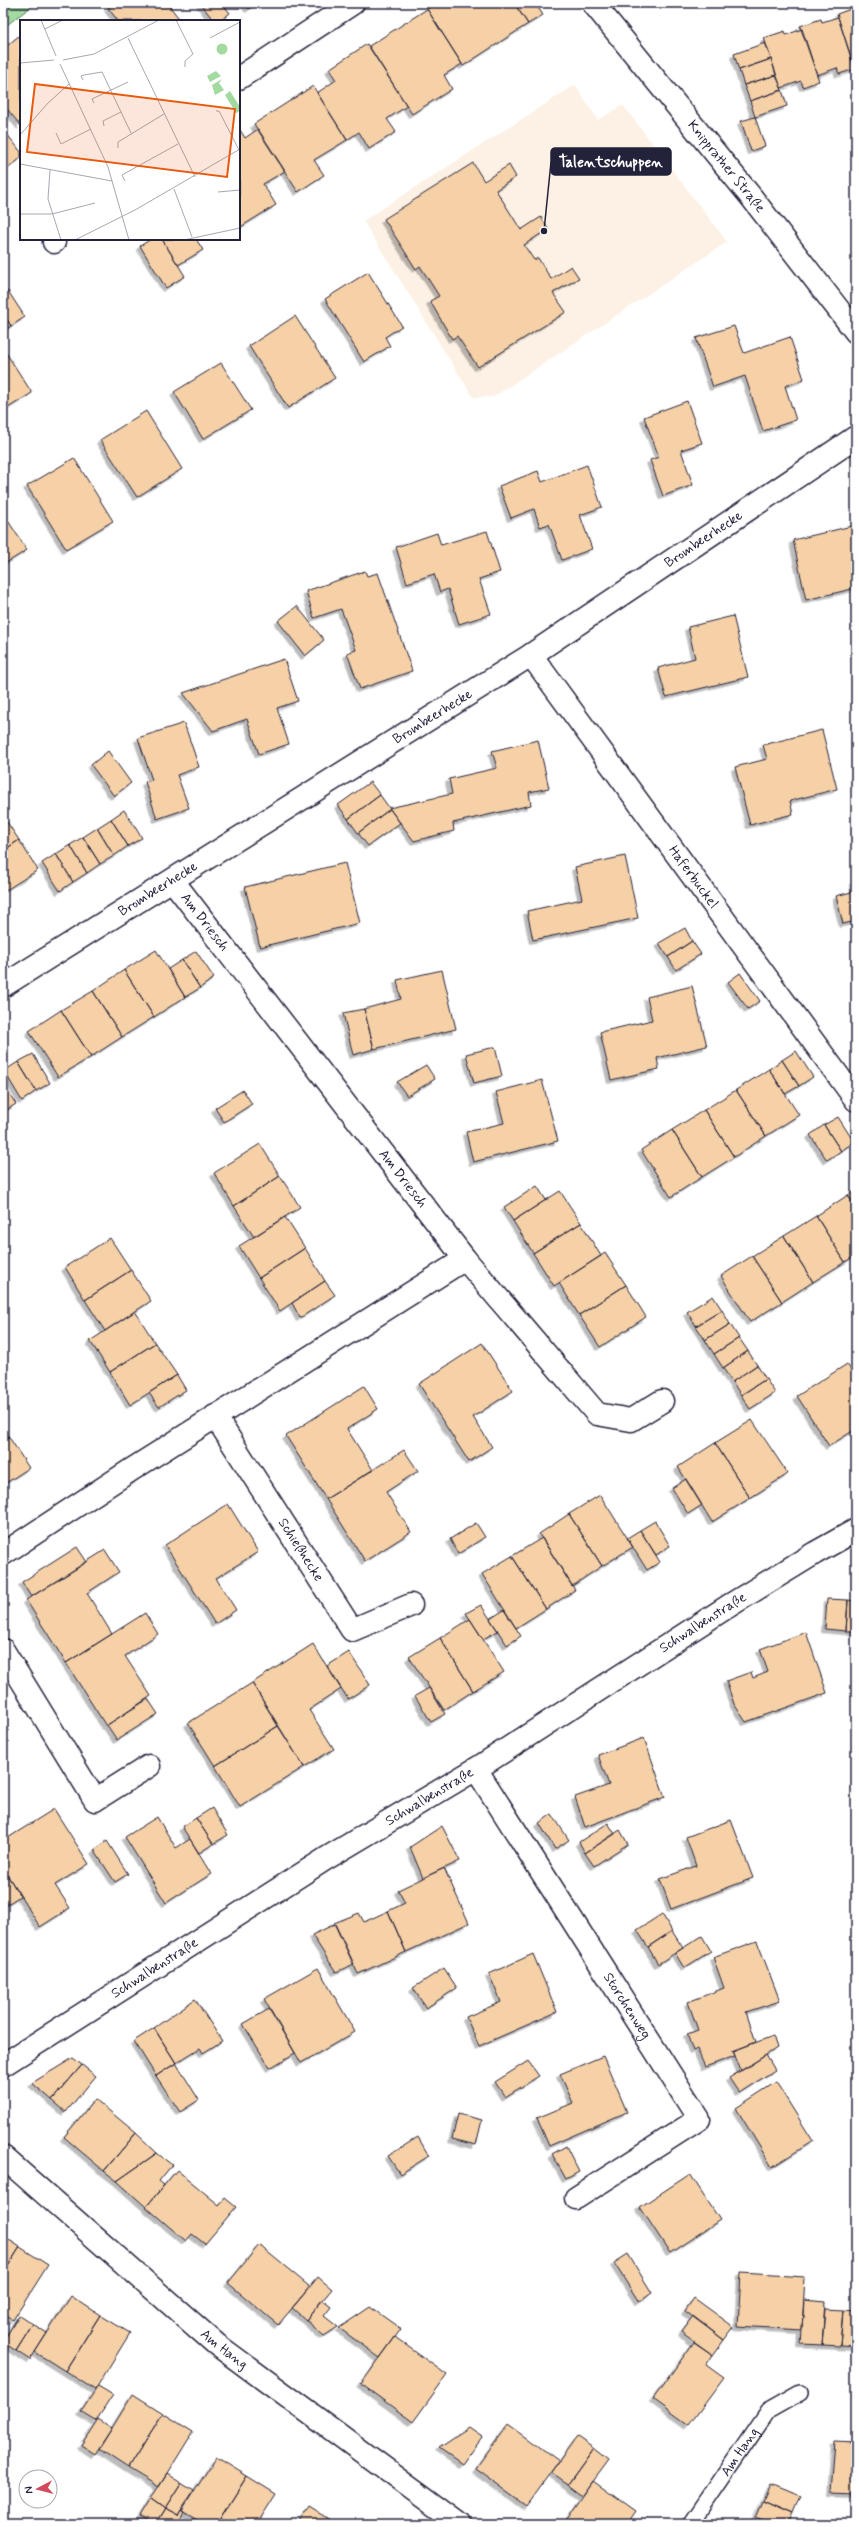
<svg xmlns="http://www.w3.org/2000/svg" width="859" height="2527" font-family="Mynerve,sans-serif">
  <defs>
    <filter id="shadow"><feDropShadow dx="-3.5" dy="3.5" stdDeviation="0" flood-color="#0004"/></filter>
  </defs>
  <rect width="100%" height="100%" fill="#fff"/>
  <filter id="ink" filterUnits="userSpaceOnUse"><feTurbulence type="fractalNoise" baseFrequency=".025" numOctaves="2"/><feDisplacementMap in="SourceGraphic" scale="8" xChannelSelector="R" yChannelSelector="G"/><feConvolveMatrix kernelMatrix="1 2 1 2 8 2 1 2 1" color-interpolation-filters="sRGB"/></filter>
  <g filter="url(#ink)">
    <!-- built -->
    <path fill="#fcf1e4" d="M575 85 598 120 623 105 727 242 493 397H473L363 221Z"/>
    <!-- green -->
    <path fill="#a2da9f" stroke="#627e6d" d="M3 3H36L3 28Z"/>
    <!-- building -->
    <path fill="#f6d0a6" stroke="#22223b" filter="url(#shadow)" d="M115 3H167L181 21H118L108 8Z
      M200 3H222L230 13 220 21H214Z
      M244 3H257L249 9Z
      M437 3H514L528 24 463 66 427 9Z
      M514 3H535L543 15 528 24Z
      M856 7V63L853 64 837 14Z
      M427 9 462 64 444 75 452 89 412 114 369 46Z
      M838 17 855 69 839 74 837 68 817 75 800 26 821 19 822 22Z
      M802 29 819 81 803 87 801 81 781 88 764 38 785 31 786 35Z
      M21 34V126L3 104V49Z
      M765 43 771 59 739 70 734 54Z
      M367 44 407 106 387 119 396 132 369 149 359 132 347 140 317 93 336 80 329 69Z
      M771 59 776 75 744 85 739 70Z
      M776 75 782 90 750 101 744 85Z
      M313 86 347 140 314 160 324 175 298 192 254 124Z
      M782 90 787 106 755 117 750 101Z
      M755 117 765 146 751 151 741 121Z
      M239 128 245 138 258 129 285 171 263 184 276 205 239 228Z
      M3 129 21 152V158L3 172Z
      M473 163 484 181 509 165 516 177 496 190 521 230 541 217 548 229 524 245 534 260 538 258 551 279 571 266 579 278 553 293 566 312 478 367 457 336 452 339 430 301 439 296 420 266 416 269 384 219Z
      M151 239H162L185 276 166 288 140 246Z
      M162 239H196L203 250 178 265Z
      M368 272 402 326 385 337 390 346 364 362 325 299Z
      M8 291 25 317 11 326 3 313V294Z
      M3 313 11 326 3 331Z
      M295 316 335 378 288 408 249 346Z
      M734 326 744 353 790 337 804 379 785 386 796 420 763 431 745 376 713 387 696 338Z
      M3 348 32 393 3 411Z
      M221 363 251 410 203 439 174 392Z
      M687 401 702 443 681 450 693 485 663 496 650 460 659 457 644 417Z
      M146 411 182 469 137 497 100 440Z
      M74 458 113 521 66 549 27 486Z
      M587 465 602 507 580 515 592 549 562 560 549 524 540 527 534 509 511 518 499 486 538 471 542 482Z
      M3 513 27 550 3 565Z
      M856 525V588L806 600 793 540Z
      M487 531 500 572 479 579 491 614 459 624 448 589 440 592 434 574 407 583 396 547 437 533 441 545Z
      M365 571 367 576 378 573 412 671 360 689 347 653 356 650 341 609 314 618 306 591Z
      M297 606 324 640 305 656 278 621Z
      M733 616 748 677 666 697 658 668 695 658 688 627Z
      M284 659 298 701 277 708 289 744 259 754 247 719 213 731 183 693Z
      M184 723 199 767 177 775 189 808 157 819 145 782 152 780 138 738Z
      M822 730 837 789 790 801 793 814 750 825 735 767 767 759 763 745Z
      M538 740 549 788 529 792 531 805 453 823 454 831 414 841 389 808 452 794 449 779 497 768 492 751Z
      M108 751 131 783 114 796 91 765Z
      M370 782 380 795 348 819 338 805Z
      M380 795 390 809 358 833 348 819Z
      M390 809 400 823 368 846 358 833Z
      M124 810 142 838 128 846 111 819Z
      M3 816 19 840 3 851Z
      M111 819 128 846 114 856 97 828Z
      M97 828 114 856 100 864 83 837Z
      M83 837 100 864 87 873 70 845Z
      M19 840 38 870 3 892V851Z
      M70 845 87 873 73 882 56 854Z
      M56 854 73 882 60 891 42 863Z
      M625 856 638 918 533 940 527 911 582 899 575 867Z
      M345 863 360 923 260 947 245 887Z
      M856 880V921L843 924 836 896 855 891 853 881Z
      M685 928 692 941 668 957 659 943Z
      M692 941 701 954 676 970 668 957Z
      M156 950 185 997 154 1017 124 970Z
      M196 951 214 978 200 988 182 960Z
      M182 960 200 988 185 997 168 969Z
      M124 970 154 1017 122 1037 93 991Z
      M442 970 456 1029 374 1049 364 1009 401 999 397 980Z
      M740 973 760 1001 748 1009 728 982Z
      M692 986 707 1046 657 1058 659 1069 611 1080 600 1032 652 1020 647 997Z
      M93 991 122 1037 91 1057 61 1010Z
      M364 1009 374 1049 353 1055 343 1013Z
      M61 1010 91 1057 58 1077 29 1031Z
      M495 1047 502 1076 474 1083 466 1054Z
      M796 1051 813 1077 799 1086 782 1060Z
      M33 1054 50 1083 36 1091 18 1062Z
      M782 1060 799 1086 785 1094 769 1069Z
      M18 1062 36 1091 22 1101 4 1071Z
      M426 1065 435 1079 407 1096 397 1082Z
      M769 1069 799 1115 766 1136 736 1090Z
      M542 1080 558 1141 473 1162 466 1132 504 1123 496 1092Z
      M3 1084 16 1104 3 1112Z
      M243 1090 252 1104 224 1122 215 1108Z
      M736 1090 766 1136 734 1157 704 1110Z
      M704 1110 734 1157 702 1177 672 1130Z
      M838 1117 854 1142 841 1151 824 1125Z
      M824 1125 841 1151 827 1160 810 1135Z
      M672 1130 702 1177 671 1197 641 1150Z
      M260 1144 280 1176 234 1206 214 1173Z
      M280 1176 300 1207 254 1237 234 1206Z
      M537 1186 546 1200 513 1221 504 1207Z
      M856 1190V1208L848 1195Z
      M560 1191 581 1223 533 1253 513 1221Z
      M848 1195 856 1208V1255L845 1262 816 1216Z
      M816 1216 845 1262 813 1282 784 1236Z
      M285 1217 305 1248 259 1278 239 1246Z
      M581 1223 601 1256 554 1286 533 1253Z
      M784 1236 813 1282 782 1302 752 1256Z
      M110 1238 131 1270 85 1300 65 1267Z
      M305 1248 325 1281 280 1311 259 1278Z
      M605 1253 626 1285 579 1315 559 1283Z
      M752 1256 782 1302 750 1322 721 1276Z
      M131 1270 151 1301 105 1331 85 1300Z
      M325 1281 335 1295 300 1318 292 1303Z
      M626 1285 646 1317 600 1347 579 1315Z
      M713 1296 722 1310 696 1326 687 1312Z
      M722 1310 730 1324 705 1340 696 1326Z
      M135 1311 155 1343 110 1372 90 1341Z
      M730 1324 739 1338 714 1354 705 1340Z
      M739 1338 748 1351 723 1368 714 1354Z
      M155 1343 177 1375 130 1405 110 1372Z
      M482 1343 513 1391 473 1417 492 1447 469 1462 419 1384Z
      M748 1351 757 1365 732 1382 723 1368Z
      M847 1364 856 1378V1429L829 1446 797 1396Z
      M757 1365 766 1379 741 1395 732 1382Z
      M177 1375 186 1390 159 1407 149 1393Z
      M766 1379 775 1393 750 1409 741 1395Z
      M364 1386 378 1409 347 1429 373 1470 326 1499 286 1436Z
      M752 1420 788 1474 750 1498 715 1443Z
      M3 1428 9 1437 3 1441Z
      M9 1437 29 1468 3 1485V1441Z
      M715 1443 750 1498 712 1522 678 1467Z
      M404 1450 418 1471 386 1492 411 1532 365 1561 326 1499Z
      M686 1479 702 1505 688 1514 672 1488Z
      M600 1495 633 1547 602 1566 569 1514Z
      M228 1504 258 1552 216 1578 236 1610 215 1624 165 1545Z
      M569 1514 602 1566 572 1586 539 1534Z
      M655 1521 670 1546 656 1555 640 1530Z
      M476 1523 485 1537 458 1554 450 1539Z
      M640 1530 660 1562 647 1570 627 1538Z
      M542 1538 575 1590 546 1609 512 1556Z
      M77 1547 87 1562 31 1597 22 1582Z
      M105 1550 119 1572 87 1593 112 1634 66 1663 26 1600Z
      M512 1556 546 1609 516 1628 482 1574Z
      M827 1599 848 1600 846 1631 825 1629Z
      M848 1600 856 1601V1631H846Z
      M481 1605 498 1631 483 1639 466 1613Z
      M504 1610 521 1636 507 1645 490 1619Z
      M145 1613 158 1634 125 1656 151 1696 106 1726 66 1663Z
      M470 1619 504 1672 473 1691 440 1638Z
      M806 1632 827 1693 746 1722 734 1704 726 1681 751 1672 753 1678 768 1672 760 1649Z
      M440 1638 473 1691 444 1710 409 1657Z
      M313 1644 341 1689 309 1710 334 1749 304 1767 252 1683Z
      M349 1652 370 1685 348 1699 327 1666Z
      M252 1683 278 1726 215 1766 188 1723Z
      M429 1688 445 1714 431 1722 415 1696Z
      M148 1699 158 1714 117 1740 107 1725Z
      M278 1726 304 1767 240 1807 215 1766Z
      M644 1738 665 1797 585 1827 575 1797 609 1785 598 1755Z
      M212 1808 228 1835 213 1844 196 1818Z
      M54 1809 89 1864 55 1885 70 1908 40 1927 3 1868V1841Z
      M552 1814 569 1840 555 1849 539 1823Z
      M157 1817 176 1848 190 1839 211 1874 166 1903 125 1837Z
      M196 1818 213 1844 199 1853 182 1827Z
      M731 1820 753 1878 671 1909 660 1879 696 1866 686 1837Z
      M608 1823 615 1834 585 1853 579 1842Z
      M442 1826 460 1861 423 1878 410 1847Z
      M620 1830 628 1844 594 1866 585 1853Z
      M107 1841 128 1874 115 1882 94 1850Z
      M3 1868 20 1896 3 1907Z
      M444 1868 469 1923 406 1952 388 1911 405 1903 398 1890Z
      M388 1911 406 1952 358 1974 334 1923 359 1913 364 1922Z
      M662 1914 672 1931 648 1947 637 1930Z
      M335 1924 354 1964 336 1972 312 1935Z
      M672 1931 683 1948 658 1964 648 1947Z
      M3 1933 8 1941 3 1944Z
      M702 1936 711 1951 684 1968 675 1953Z
      M757 1941 780 2001 746 2012 756 2042 733 2051 735 2056 705 2067 697 2049 693 2051 687 2034 698 2030 688 2002 724 1988 713 1957Z
      M533 1954 557 2012 479 2046 466 2017 501 2002 489 1974Z
      M318 1968 355 2032 301 2063 264 1999Z
      M444 1968 457 1988 426 2008 413 1988Z
      M195 1999 222 2041 203 2053 200 2048 176 2063 154 2028Z
      M269 2009 295 2053 270 2068 243 2024Z
      M154 2028 176 2063 156 2076 134 2041Z
      M773 2036 777 2048 741 2071 733 2051Z
      M766 2055 775 2070 739 2093 729 2078Z
      M603 2056 627 2112 549 2146 537 2118 573 2103 560 2074Z
      M73 2058 82 2065 52 2100 32 2083Z
      M528 2061 539 2076 505 2097 495 2082Z
      M176 2063 199 2100 180 2112 156 2076Z
      M82 2065 96 2076 66 2112 52 2100Z
      M776 2082 813 2141 772 2167 736 2108Z
      M95 2099 136 2133 104 2171 64 2137Z
      M458 2114 482 2120 476 2145 452 2139Z
      M136 2133 157 2153 117 2181 104 2171Z
      M418 2137 429 2156 400 2174 388 2156Z
      M566 2146 579 2172 566 2179 552 2154Z
      M157 2153 172 2165 159 2181 164 2185 146 2207 117 2181Z
      M177 2170 219 2205 225 2198 236 2207 205 2244 192 2234 186 2241 146 2207Z
      M690 2174 720 2220 670 2253 640 2207Z
      M3 2236 20 2247 3 2274Z
      M259 2245 310 2287 278 2325 228 2283Z
      M20 2247 48 2265 13 2320 3 2314V2274Z
      M628 2254 652 2293 639 2302 614 2263Z
      M741 2273 805 2277 802 2330 738 2326Z
      M318 2277 332 2289 306 2320 292 2308Z
      M71 2296 100 2315 65 2371 35 2352Z
      M694 2298 734 2327 724 2340 685 2311Z
      M322 2300 331 2307 324 2316 338 2327 324 2336 306 2320Z
      M804 2300 825 2302 822 2345 801 2344Z
      M370 2307 401 2329 380 2358 339 2328Z
      M825 2309 843 2310 840 2346 822 2345Z
      M843 2310 856 2311V2347L840 2346Z
      M19 2315 33 2324 16 2351 3 2342Z
      M100 2315 130 2333 95 2390 65 2371Z
      M693 2316 724 2340 713 2355 681 2332Z
      M33 2324 47 2333 30 2360 16 2351Z
      M395 2337 447 2375 413 2422 361 2384Z
      M694 2342 713 2355 706 2365 724 2378 689 2425 653 2399Z
      M98 2386 113 2395 96 2421 81 2412Z
      M133 2394 163 2413 128 2468 99 2449Z
      M163 2413 193 2432 159 2487 128 2468Z
      M98 2419 112 2428 95 2454 81 2445Z
      M508 2424 559 2461 526 2506 475 2469Z
      M469 2428 482 2437 462 2464 439 2448Z
      M577 2436 594 2448 568 2484 551 2472Z
      M834 2441 856 2442V2494L830 2493Z
      M594 2448 609 2460 583 2495 568 2484Z
      M216 2457 247 2476 217 2524H204L182 2511Z
      M167 2474 181 2483 165 2508 151 2498Z
      M247 2476 276 2494 257 2524H217Z
      M593 2481 635 2511 626 2524H568L565 2522Z
      M181 2483 194 2491 178 2515 165 2508Z
      M770 2484 799 2496 792 2513 763 2500Z
      M151 2498 165 2508 155 2524 140 2516Z
      M763 2500 792 2513 787 2524H772L756 2517Z
      M309 2507 327 2518 335 2524H298Z
      M165 2508 178 2515 181 2510 184 2512 176 2524H155Z"/>
    <g fill="none" stroke-linecap="round" stroke-linejoin="round">
      <defs>
        <g id="lane">
          <path id="s1" d="M691 2524 768 2411 800 2393"/>
        </g>
        <g id="street">
          <path id="s2" d="M593 3 752 198 856 332"/>
          <path d="M239 78 353 3"/>
          <path d="M54 242V239"/>
          <path id="s3" d="M531 655 856 1100"/>
          <path id="s4" d="M173 881 465 1259 597 1414 631 1420 662 1401"/>
          <path id="s5" d="M3 986 531 655 856 437"/>
          <path id="s6" d="M215 1416 352 1630 411 1605"/>
          <path d="M3 1554 131 1470 465 1259"/>
          <path d="M3 1650 95 1800 149 1766"/>
          <path id="s7" d="M476 1769 699 2119 576 2198"/>
          <path id="s8" d="M3 2065 327 1858 476 1769 727 1607 815 1553 856 1530"/>
          <path id="s9" d="M3 2157 216 2344 460 2524"/>
        </g>
      </defs>
      <!-- lane casing -->
      <use href="#lane" stroke="#22223b" stroke-width="18"/>
      <!-- street casing -->
      <use href="#street" stroke="#22223b" stroke-width="25"/>
      <!-- lane -->
      <use href="#lane" stroke="#fff" stroke-width="15"/>
      <!-- street -->
      <use href="#street" stroke="#fff" stroke-width="22"/>
    </g>
  </g>
  <g text-anchor="middle" dominant-baseline="central" stroke-width="3" stroke-linejoin="round" paint-order="stroke">
    <!-- street labels -->
    <g font-size="14" fill="#22223b" stroke="#fff">
      <text stroke="none"><textPath href="#s2" startOffset="211">Knipprather Straße</textPath></text>
      <text stroke="none"><textPath href="#s5" startOffset="831">Brombeerhecke</textPath></text>
      <text stroke="none"><textPath href="#s5" startOffset="507">Brombeerhecke</textPath></text>
      <text stroke="none"><textPath href="#s3" startOffset="275">Haferbuckel</textPath></text>
      <text stroke="none"><textPath href="#s5" startOffset="183">Brombeerhecke</textPath></text>
      <text stroke="none"><textPath href="#s4" startOffset="52">Am Driesch</textPath></text>
      <text stroke="none"><textPath href="#s4" startOffset="376">Am Driesch</textPath></text>
      <text stroke="none"><textPath href="#s6" startOffset="159">Schießhecke</textPath></text>
      <text stroke="none"><textPath href="#s8" startOffset="828">Schwalbenstraße</textPath></text>
      <text stroke="none"><textPath href="#s8" startOffset="504">Schwalbenstraße</textPath></text>
      <text stroke="none"><textPath href="#s8" startOffset="180">Schwalbenstraße</textPath></text>
      <text stroke="none"><textPath href="#s7" startOffset="281">Storchenweg</textPath></text>
      <text stroke="none"><textPath href="#s9" startOffset="293">Am Hang</textPath></text>
      <text stroke="none"><textPath href="#s1" startOffset="87">Am Hang</textPath></text>
    </g>
  </g>
  <!-- overview -->
  <g transform="translate(20 20)">
    <rect width="220" height="220" fill="#fff"/>
    <path d="M196.5 29a5.5 5.5 0 1 1 11 0a5.5 5.5 0 1 1-11 0ZM196 51 201 56 190 62 187 56ZM202 59 199 63 204 70 195 75 192 65ZM210 71 220 87V91L216 93 205 75Z" fill="#a2da9f"/>
    <path fill="none" stroke="#a7a7b1" stroke-width="1" d="M21 0 36 36M156 0 173 34 165 41V47M25 9 43 0M108 18 175 157M190 18 220 2M43 40 74 34 139 0M0 43 34 40M40 44 88 147 109 220M63 60 61 56 64 55 82 52 111 113M74 83 72 79 108 62M196 91H199L219 130M84 106 83 101 101 92M36 113 41 124 71 109M0 115 28 83 49 64M98 128V122L144 94M0 144 92 161M30 150 28 179 41 220M105 161 102 155 158 124M154 169 172 217M198 172 220 170M0 194H32L75 183M55 220 115 190 220 129M164 220 220 208"/>
    <path fill="#e8590c" fill-opacity="0.15" stroke="#e8590c" stroke-width="2" d="M15 64 215 89 207 157 7 132Z"/>
    <rect width="220" height="220" fill="none" stroke="#22223b" stroke-width="2"/>
  </g>
  <!-- callouts -->
  <path fill="none" stroke="#22223b" stroke-width="1.5" d="M544 231L551 162"/>
  <circle fill="#22223b" stroke="#fff" stroke-width="1.5" cx="544" cy="231" r="4"/>
  <rect fill="#22223b" stroke="#22223b" stroke-width="1.5" x="551" y="148" width="120" height="27" rx="4"/>
  <g font-size="15" text-anchor="middle" font-weight="bold" fill="#fff">
    <text x="611" y="167">Talentschuppen</text>
  </g>
  <!-- margin -->
  <rect width="859" height="2527" fill="none" stroke="#fff" stroke-width="16"/>
  <rect x="8" y="8" width="843" height="2511" fill="none" stroke="#22223b" stroke-width="1.5" filter="url(#ink)"/>
  <!-- north arrow -->
  <g transform="translate(38 2489) rotate(263)"><circle r="19" fill="#ffffff" stroke="#a7a7b1"/>
  <path d="M0-3L7 15L0 10L-7 15Z" fill="#d1495b"/>
  <text y="-6" font-size="11" font-weight="bold" text-anchor="middle" fill="#22223b">N</text>
  </g>
</svg>
